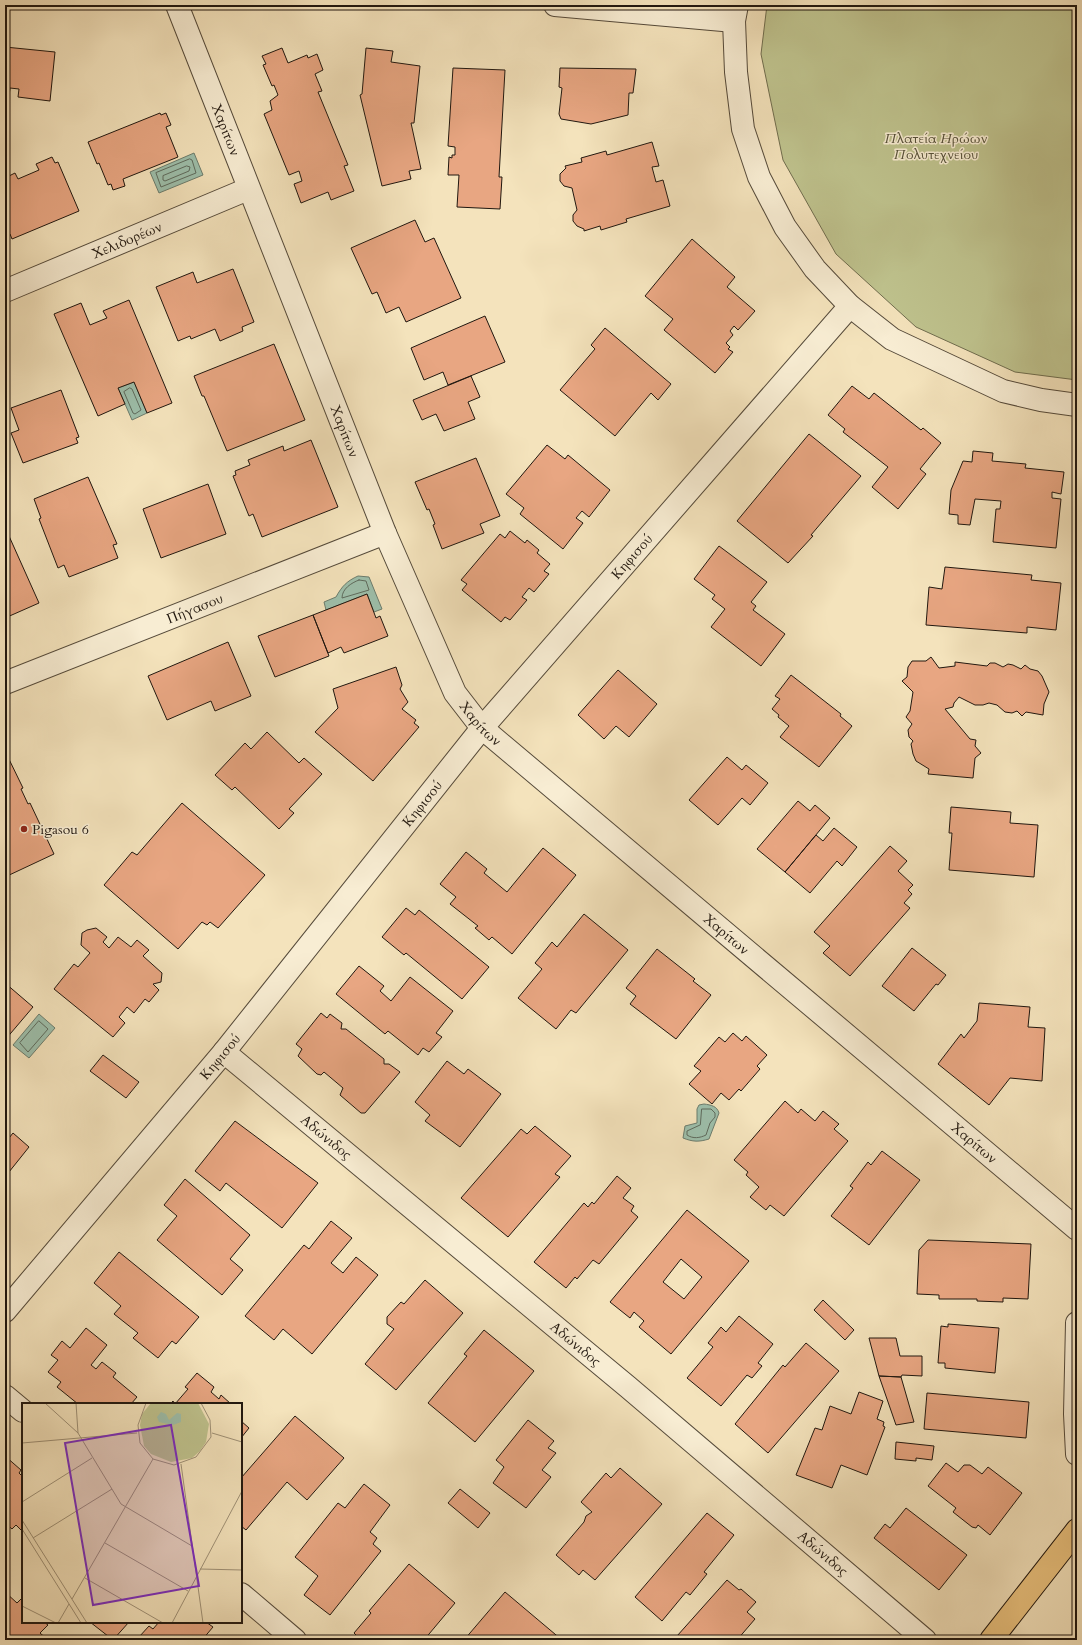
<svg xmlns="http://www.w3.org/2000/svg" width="1082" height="1645" font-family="Cardo,serif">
  <rect width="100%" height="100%" fill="#f4e3bc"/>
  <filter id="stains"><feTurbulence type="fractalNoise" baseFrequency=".005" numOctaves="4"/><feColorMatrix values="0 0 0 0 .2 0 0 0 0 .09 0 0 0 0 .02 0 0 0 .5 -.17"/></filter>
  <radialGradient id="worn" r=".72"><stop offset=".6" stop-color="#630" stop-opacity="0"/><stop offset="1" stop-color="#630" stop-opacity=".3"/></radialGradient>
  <!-- green -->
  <path fill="#bfc38e" stroke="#706d4e" d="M767 5H1077V380L1015 372 916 327 836 254 783 160 761 54Z"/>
  <!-- water -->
  <path fill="#9dbfab" stroke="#6b7c6d" d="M194 153 203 175 159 193 150 172Z
    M134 382 147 413 132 420 118 388Z
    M358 576 369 577 382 609 374 612 367 594 326 610 324 602 336 597C342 586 347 581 358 576Z
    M39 1014 55 1028 29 1058 13 1045Z
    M704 1104C711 1105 717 1106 719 1113L709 1139C699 1142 693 1142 683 1138L685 1126 697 1123V1109L699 1105Z"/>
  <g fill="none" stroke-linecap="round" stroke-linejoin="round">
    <!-- shore -->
    <path stroke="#5e6b5d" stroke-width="1" d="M190 159 192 160 196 173 161 187 156 173Z
      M187 166 190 167 189 171 165 181 163 180V176Z
      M130 388 132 389 141 410 135 414 133 413 124 392Z
      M359 580 366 581 369 590 342 598C342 589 351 583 359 580Z
      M39 1021 48 1029 28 1052 20 1043Z
      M702 1109H711L715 1113V1117L710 1123 706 1135C700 1138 693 1139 687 1135V1131L700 1125Z"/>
  </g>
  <!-- building -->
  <path fill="#e8a682" stroke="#20170f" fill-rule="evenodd" d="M5 47 55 52 50 101 18 97 19 89 10 88 9 96H5Z
    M282 48 288 63 307 55 308 58 317 54 323 70 315 74 322 91 318 92 348 165 344 166 354 191 331 200 328 192 301 203 294 184 302 181 299 171 289 175 264 114 272 110 270 101 278 95 274 85 272 86 263 65 266 64 262 56Z
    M366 48 393 51 391 62 420 66 414 123H411L421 169 409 171 411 179 382 186 360 95 362 94Z
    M453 68 505 70 499 177H502L500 209 457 207 459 175H448L449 157 452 158V155H455V147L448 146Z
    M560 68 636 69 633 93H629L628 115 591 124 561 119 559 114 562 88 559 87Z
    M160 113 161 115 166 113 171 125 166 127 178 157 123 179 125 186 113 190 111 184 108 185 99 163 97 164 88 142Z
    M652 142 659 166 652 167 656 182 663 180 670 206 626 219 627 222 601 230 600 226 584 231V229L577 226 573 221V215L577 210 572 188 564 186 560 181V174L566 168 565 166 582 162 581 158 606 151 607 155Z
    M52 157 55 163 58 162 79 211 12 239 10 234 6 235 5 232V178L15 173 18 179 39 170 36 164Z
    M415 220 425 242 434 238 461 298 406 322 399 307 386 313 377 292 372 294 351 248Z
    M692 239 735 277 727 287 755 311 738 330 734 326 730 331 733 335 726 343 730 347 728 349 733 352 715 373 664 330 673 319 645 296Z
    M233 269 254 322 242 327 243 331 220 341 215 329 191 339 190 336 178 341 156 287 193 272 197 283Z
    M129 300 172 403 147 413 134 382 118 388 125 404 98 416 54 314 81 303 90 325 107 318 103 311Z
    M485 316 505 362 448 385 443 372 424 380 411 348Z
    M605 328 671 384 658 400 651 393 615 436 560 390 595 349 591 345Z
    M274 344 305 420 227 451 204 396H202L194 376Z
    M471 376 480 397 468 402 475 419 444 431 436 414 422 420 413 400Z
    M852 386 869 399 874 393 921 430 923 428 941 443 920 469 926 474 898 509 872 487 888 467 843 432 845 429 828 415Z
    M61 390 79 437 76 438 78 443 23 463 11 433 19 430 11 408Z
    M809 434 861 476 811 535 813 536 788 563 737 521Z
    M311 440 338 507 262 537 253 514 249 516 233 476 236 475 235 471 250 465 248 460 283 446 284 451Z
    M547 445 565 459 568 455 610 490 589 517 582 511 576 518 583 523 563 549 520 514 524 508 506 494Z
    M973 451 993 453 992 461 1026 464 1025 468 1064 472 1061 494 1052 492V498L1061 499 1056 548 993 542 996 509H1000L1001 501 975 499 970 525 958 524V515L949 514 951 490 963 461 972 462Z
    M476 458 500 516 480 524 484 533 442 549 433 525 435 524 429 509 427 510 415 482Z
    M88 477 117 544 113 545 118 558 69 577 64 565 58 568 39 519 41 518 34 499Z
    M208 484 226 534 161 558 143 509Z
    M510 531 525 543 527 540 539 550 537 553 550 564 544 571 549 574 534 592 529 588 522 597 527 600 510 620 505 617 501 622 462 590 467 584 461 580 500 534 505 538Z
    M5 532 7 537 9 536 39 603 5 618Z
    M719 546 767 582 751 602 756 606 753 610 785 634 761 666 711 627 725 609 712 599 715 595 694 579Z
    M945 567 1032 575 1031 580 1061 583 1056 630 1027 627V633L926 625 929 587 942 589Z
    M367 594 376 618 380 616 388 636 344 653 341 647 328 653 313 615Z
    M313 615 329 656 275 677 258 636Z
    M228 642 251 696 215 711 211 701 167 720 148 676Z
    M931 657 939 668 955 666V662L987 666 990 663H995L1003 667 1008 664 1013 665 1021 669 1025 665 1030 669 1038 671 1042 676 1049 692 1044 704 1043 715 1026 712 1022 716 1017 711 1012 713 1005 712 997 705 989 703 983 705H975L959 697 954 703 953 707 945 709 970 739 976 740 975 746 981 753 975 758 973 778 928 774 929 769 916 761 913 754 911 744 913 741 909 737 908 730 912 724 906 717 910 711 913 692 902 681 907 677 908 667 912 661H926Z
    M396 667 402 685 400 689 408 702 402 709 416 720 414 723 419 727 373 781 315 732 338 708 333 689Z
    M618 670 657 704 629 737 616 726 604 739 578 715Z
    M791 675 841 714 840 716 852 726 819 767 780 737 789 726 778 717 779 715 772 709 780 699 775 696Z
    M267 732 299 763 304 758 322 774 289 809 294 813 279 829 235 787 232 790 215 775 245 743 251 749Z
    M5 751 23 788 21 789 28 804 30 803 54 854 5 877Z
    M727 757 742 770 746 765 768 783 750 805 742 798 718 825 689 800Z
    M798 801 810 811 815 805 830 818 785 872 757 849Z
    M182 803 265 875 218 928 210 922 207 925 202 922 178 949 104 885 132 852 137 855Z
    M951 807 1011 812 1010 823 1038 825 1034 877 949 870 952 833H949Z
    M834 828 857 847 842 866 837 861 810 893 785 872 816 835 823 841Z
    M890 846 907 861 898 871 913 885 908 890 912 894 904 903 910 908 850 976 823 953 830 946 814 932Z
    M543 848 576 875 512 954 492 937 489 940 475 928 478 926 450 904 456 897 440 884 466 852 487 869 484 873 507 892Z
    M406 908 415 915 419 910 489 967 462 999 406 953 404 955 382 937Z
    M584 914 628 950 576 1013 571 1010 556 1029 518 998 542 969 535 963 552 942 557 947Z
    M96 928 107 937 103 942 109 948 118 937 131 947 137 940 149 950 143 956 162 973 161 982 153 984 159 990 149 1002 145 999 134 1013 127 1007 119 1017 125 1023 113 1037 54 989 74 964 78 967 90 953 81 945 82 933 87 930Z
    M912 948 946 975 938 985 936 984 914 1011 882 986Z
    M657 949 695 979 693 981 711 995 676 1039 630 1004 636 996 626 988Z
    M359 966 384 986 380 991 391 1001 410 977 453 1011 436 1033 442 1037 429 1052 423 1048 418 1055 388 1031 385 1034 336 994Z
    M5 983 33 1007 5 1040Z
    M979 1003 1030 1007 1028 1027 1045 1028 1042 1081 1010 1078 989 1105 938 1064 961 1034 964 1038 977 1021Z
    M321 1013 327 1018 330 1014 342 1023 341 1029H346L384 1059V1064H389L400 1072 365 1113H361L340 1095 343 1088 324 1072 321 1075 317 1074 298 1056 302 1049 296 1044Z
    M733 1033 742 1041 746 1036 767 1055 757 1066 760 1069 741 1091 739 1089 729 1100 721 1093 712 1104 689 1084 701 1071 694 1066 719 1037 725 1042Z
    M103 1055 139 1082 126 1098 90 1071Z
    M447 1061 464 1074 468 1069 501 1094 460 1147 425 1121 430 1115 415 1102Z
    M785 1101 798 1113 801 1109 815 1121 823 1111 839 1124 834 1129 848 1141 784 1216 770 1205 766 1210 750 1197 759 1187 746 1175 748 1172 734 1160Z
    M235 1121 318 1183 282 1228 226 1183 220 1191 195 1171Z
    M535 1126 571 1156 555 1174 560 1177 508 1237 461 1198 521 1129 527 1134Z
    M13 1133 29 1147 5 1177V1135L9 1138Z
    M882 1151 920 1180 869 1245 831 1216 853 1188 850 1186 868 1162 871 1165Z
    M617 1176 631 1188 623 1198 634 1206 631 1211 638 1217 599 1264 593 1260 577 1279 575 1277 566 1288 534 1262 584 1203 588 1207 592 1202 594 1204Z
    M185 1179 250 1235 230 1259 243 1270 222 1295 157 1240 177 1216 164 1205Z
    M687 1210 749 1261 671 1354 639 1327 644 1321 634 1312 630 1318 610 1302ZM681 1259 702 1277 684 1299 663 1282Z
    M331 1221 352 1238 331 1263 343 1273 356 1257 378 1275 312 1354 283 1329 274 1340 245 1316 304 1245 309 1249Z
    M928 1240 1031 1244 1028 1299 1003 1298V1302L977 1301V1299H939V1295L917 1294 919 1250Z
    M119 1252 199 1317 176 1344 172 1341 158 1358 133 1338 138 1333 114 1314 121 1306 94 1283Z
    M425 1280 463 1313 396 1390 365 1364 394 1329 387 1324V1317L401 1302 404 1304Z
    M823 1300 854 1330 845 1340 814 1310Z
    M739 1316 773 1344 758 1363 762 1366 752 1378 747 1375 721 1406 687 1378 713 1347 708 1343 721 1327 726 1332Z
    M948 1324 999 1328 995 1373 945 1368V1363H938L941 1326 948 1327Z
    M86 1328 107 1345 91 1365 96 1369 102 1362 116 1373 113 1377 137 1397 131 1404H78L57 1387 61 1382 48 1372 58 1360 51 1355 62 1341 70 1348Z
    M484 1330 534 1371 475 1442 428 1403 467 1356 464 1354Z
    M869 1338H896L900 1356H922V1376L902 1375 901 1377 879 1376Z
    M806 1343 839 1371 768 1453 735 1424 783 1365 785 1367Z
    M197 1373 214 1387 211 1392 219 1399 221 1395 231 1404H170L173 1401 175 1404 188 1389 185 1387Z
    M879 1376 901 1377 914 1422 896 1425Z
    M859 1392 883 1401 877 1419 884 1422 883 1426 885 1427 867 1475 841 1465 832 1488 796 1475 815 1428 822 1430 830 1406 851 1414Z
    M927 1393 1029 1402 1026 1438 924 1429Z
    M295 1416 344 1458 307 1500 287 1482 246 1530 241 1526V1478Z
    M528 1420 554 1441 548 1448 556 1453 542 1470 551 1477 526 1508 493 1483 504 1467 496 1460Z
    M241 1421 249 1428 241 1438Z
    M896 1442 934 1446 932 1460 916 1458V1461L895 1459Z
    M5 1456 21 1470 19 1473 23 1477V1532L16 1525 12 1529 5 1523Z
    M946 1463 958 1472 964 1465H970L982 1474 988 1467 1022 1493 990 1535 978 1525 976 1528 972 1527 953 1512 956 1508 928 1486Z
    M620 1468 662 1504 595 1580 583 1570 579 1575 556 1555 584 1522 586 1516 592 1512 581 1502 606 1473 611 1478Z
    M364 1484 390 1505 370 1532 377 1538 373 1544 381 1551 330 1615 304 1595 318 1576 295 1557 338 1503 345 1508Z
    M460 1489 490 1513 478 1528 448 1503Z
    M906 1508 967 1555 939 1590 874 1538 885 1524 890 1528Z
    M707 1513 734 1535 704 1572 707 1574 690 1595 686 1592 662 1621 635 1597Z
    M409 1564 455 1603 424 1640H361L354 1633 371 1613 369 1611Z
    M727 1580 739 1590 741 1589 756 1602 747 1612 755 1619 737 1640H681L682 1639 677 1636Z
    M5 1592 17 1603 22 1598 23 1599V1622H44L48 1625 40 1633 48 1640H5Z
    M505 1592 562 1640H464Z
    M90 1622H129L113 1640Z
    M159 1622H206L213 1627 202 1640H142L139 1637 149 1626 153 1629Z"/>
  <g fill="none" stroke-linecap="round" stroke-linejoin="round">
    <defs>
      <g id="minor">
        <path id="s1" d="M177 5 385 533 455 693 482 728 1077 1229"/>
        <path d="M555 5 734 21"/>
        <path d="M737 5 734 21 736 72 743 129 759 177 785 227 815 269 850 306 892 339 1003 391 1041 400 1077 405"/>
        <path id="s2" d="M5 291 248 189"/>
        <path id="s3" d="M5 683 385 533"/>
        <path id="s4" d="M224 1052 628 1387 925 1640"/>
        <path id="s5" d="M5 1311 224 1052 482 728 850 306"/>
        <path d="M1077 1323 1075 1414 1077 1454"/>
        <path d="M5 1396 23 1411"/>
        <path d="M241 1594 295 1640"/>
      </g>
      <path id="major" d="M991 1640 1077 1530"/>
    </defs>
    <!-- minor casing -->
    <use href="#minor" stroke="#554a3a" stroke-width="24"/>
    <!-- major casing -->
    <use href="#major" stroke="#20170f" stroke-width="24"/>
    <!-- minor -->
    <use href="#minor" stroke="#f8edd3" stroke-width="22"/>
    <!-- major -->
    <use href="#major" stroke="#eac27e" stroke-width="22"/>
  </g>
  <!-- markers -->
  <circle fill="#8f2418" stroke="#f8edd3" stroke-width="1.5" cx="24" cy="829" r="4"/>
  <g text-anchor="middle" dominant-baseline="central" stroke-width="3" stroke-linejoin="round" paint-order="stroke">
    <!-- street labels -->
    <g font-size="14" fill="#20170f" stroke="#f8edd3">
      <text stroke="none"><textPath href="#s1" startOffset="134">Χαρίτων</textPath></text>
      <text stroke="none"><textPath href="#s2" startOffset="132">Χελιδορέων</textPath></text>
      <text stroke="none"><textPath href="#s1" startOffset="458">Χαρίτων</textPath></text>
      <text stroke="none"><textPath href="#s5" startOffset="981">Κηφισού</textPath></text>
      <text stroke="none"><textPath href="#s3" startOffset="204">Πήγασου</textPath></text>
      <text stroke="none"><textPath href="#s1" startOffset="782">Χαρίτων</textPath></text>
      <text stroke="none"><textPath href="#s5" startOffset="657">Κηφισού</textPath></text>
      <text stroke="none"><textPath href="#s1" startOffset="1106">Χαρίτων</textPath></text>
      <text stroke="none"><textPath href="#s5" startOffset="333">Κηφισού</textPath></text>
      <text stroke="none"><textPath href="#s4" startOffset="133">Αδώνιδος</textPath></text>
      <text stroke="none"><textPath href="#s1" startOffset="1430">Χαρίτων</textPath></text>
      <text stroke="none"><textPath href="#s4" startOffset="457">Αδώνιδος</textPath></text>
      <text stroke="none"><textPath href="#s4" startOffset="781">Αδώνιδος</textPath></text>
    </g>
    <!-- park labels -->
    <g font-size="14" font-style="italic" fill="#58533b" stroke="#f8edd3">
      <text x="936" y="138">Πλατεία Ηρώων<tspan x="936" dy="16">Πολυτεχνείου</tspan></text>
    </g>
    <!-- poi labels -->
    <g font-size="14" fill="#20170f" stroke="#f8edd3" text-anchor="start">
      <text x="32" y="829">Pigasou 6</text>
    </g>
  </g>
  <!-- overview -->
  <g transform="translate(22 1403)">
    <rect width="220" height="220" fill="#f4e3bc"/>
    <path d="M129 0H176L187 21 184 39 178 48 170 55 149 59 129 51 122 43 118 22 120 11Z" fill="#bfc38e"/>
    <path d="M139 9 144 11 147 17 155 10 159 11V19L151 22 137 19 135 14Z" fill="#9dbfab"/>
    <path fill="none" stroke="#9f9177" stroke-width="1" d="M23 0 56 30 99 101 170 143M54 0 56 30M124 0 116 22 118 40 131 56 152 62 174 54 189 34 188 17 179 0M190 30 220 39M0 40 115 30M159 61 181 220M0 99 70 55M0 117 65 220M0 126 59 220M11 135 90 86M83 140 166 188M178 166 220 167M63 175 141 220M50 196 131 56M0 203 34 220M36 220 47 201M150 220 220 88"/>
    <path fill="#7b2cbf" fill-opacity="0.15" stroke="#7b2cbf" stroke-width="2" d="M149 22 177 183 71 202 43 40Z"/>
    <rect width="220" height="220" fill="none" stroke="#20170f" stroke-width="2"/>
  </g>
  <!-- margin -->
  <rect width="1082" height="1645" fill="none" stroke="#f4e3bc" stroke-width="20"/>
  <rect x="6" y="6" width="1070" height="1633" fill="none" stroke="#20170f" stroke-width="2"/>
  <rect x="10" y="10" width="1062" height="1625" fill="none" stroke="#20170f"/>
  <rect width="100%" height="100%" filter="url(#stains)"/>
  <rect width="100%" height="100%" fill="url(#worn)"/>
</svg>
